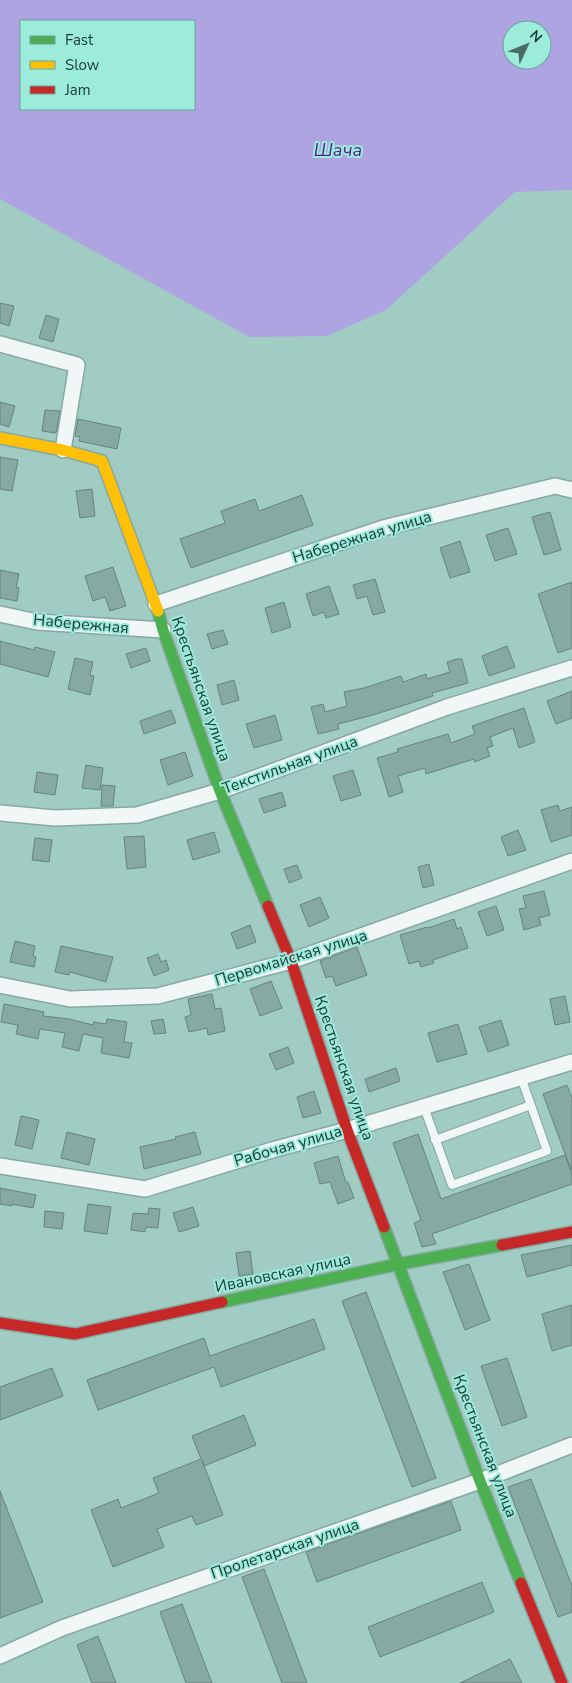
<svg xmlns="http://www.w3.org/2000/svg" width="572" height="1683" font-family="'Nunito Sans',sans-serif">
  <rect width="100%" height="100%" fill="#a1ccc4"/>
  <!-- water -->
  <path fill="#afa4e2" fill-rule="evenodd" d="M0 0H572V190L515 192 386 310 327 336 249 337 0 199ZM21 21H194V109H21ZM512 30H542V60H512Z"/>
  <!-- building -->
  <path fill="#86a9a2" stroke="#65847e" d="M0 303 14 306 9 326 0 323Z
    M46 315 59 319 53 342 39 338Z
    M0 402 15 406 9 427 0 424Z
    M45 410 60 411 56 433 42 431Z
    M78 419 121 428 117 449 79 441 80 437 75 436Z
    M0 457 18 460 12 491 0 489Z
    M92 489 95 516 80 518 76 491Z
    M302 495 313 525 191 568 180 539 225 523 221 511 255 499 259 511Z
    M550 512 561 550 544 555 532 517Z
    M508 528 517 554 495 561 486 535Z
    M460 541 470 572 450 578 440 548Z
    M113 567 126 606 110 611 105 597 93 601 85 576Z
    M0 570 19 574 16 587 19 588 17 601 0 598Z
    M375 579 385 612 373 615 367 596 357 599 353 585Z
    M572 582V648L558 653 538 594Z
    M329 586 339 614 326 618 324 612 313 616 306 594Z
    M284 602 291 627 272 633 265 608Z
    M223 630 228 644 212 649 207 634Z
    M0 641 34 650 35 647 55 652 48 677 0 664Z
    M507 646 515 667 489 676 482 656Z
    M146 648 150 661 131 668 126 654Z
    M75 658 93 662 90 675 94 676 90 695 68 689Z
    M457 659H462L468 683 432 693 433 696 373 715 338 724 339 729 318 734 311 707 323 704 325 712 347 706 344 692 364 688 401 676 403 682 426 674 427 679 450 672 447 662Z
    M234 680 239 700 222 705 217 685Z
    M572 691V718L556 724 547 701Z
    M524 708 535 742 519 748 513 728 490 737 493 746 487 748 490 756 475 762 474 759 426 774 425 768 398 776 403 792 389 797 377 758 398 752 397 749 448 734 451 743 475 734 472 726Z
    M171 710 176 723 144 734 140 721Z
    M275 715 282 740 254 748 246 724Z
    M185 752 193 776 168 785 160 760Z
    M86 765 103 768 100 790 82 788Z
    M353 770 361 795 341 801 333 776Z
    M37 772 58 775 55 795 34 792Z
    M102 785 115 786 113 806H101Z
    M282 792 286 806 264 813 259 799Z
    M558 805 560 811 572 807V835L551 842 541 810Z
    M518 830 526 850 508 856 501 837Z
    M214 832 220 852 193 860 187 840Z
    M144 836 146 867 127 869 124 837Z
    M35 838 52 840 49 862 32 860Z
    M429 864 434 885 423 888 418 867Z
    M297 865 302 878 289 883 284 869Z
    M544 891 550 915 539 918 541 925 524 930 519 909 526 908 523 896Z
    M320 897 329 918 309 927 300 905Z
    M496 906 504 930 487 936 478 912Z
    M454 919 457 929 461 927 468 948 433 960 434 963 421 967 419 961 409 964 400 935 427 927 428 928Z
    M250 925 256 942 237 949 231 933Z
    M15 941 35 946 33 956 36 957 34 967 10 962Z
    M61 946 113 957 106 982 70 972 69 975 55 972Z
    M357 947 367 975 336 986 332 976 326 978 320 961Z
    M158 954 161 962 166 960 169 970 154 976 147 958Z
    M271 981 282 1008 260 1016 250 989Z
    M212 994 215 1009 221 1008 225 1031 208 1035 207 1028 189 1032 185 1017 191 1015 188 999Z
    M565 996 570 1022 555 1025 550 999Z
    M4 1004 44 1012 43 1016 69 1019 93 1025 94 1022 106 1024 107 1019 127 1022 124 1042 132 1043 129 1058 101 1053 103 1038 83 1034 79 1051 62 1047 65 1033 40 1029 38 1039 16 1034 18 1025 1 1022Z
    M163 1019 166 1033 154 1034 151 1021Z
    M501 1020 509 1045 488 1052 479 1027Z
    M458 1024 467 1054 437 1062 428 1033Z
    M288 1047 294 1063 276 1070 269 1054Z
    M396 1068 400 1081 369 1092 365 1079Z
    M567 1085 572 1098V1170H571L543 1094Z
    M314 1091 321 1113 303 1118 297 1097Z
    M21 1116 39 1120 32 1149 15 1145Z
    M67 1132 95 1139 89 1165 61 1158Z
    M195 1132 201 1154 144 1169 140 1147 176 1139 175 1137Z
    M418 1134 441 1199 565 1155 572 1174V1184L432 1234 436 1244 422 1247 414 1223 421 1220 393 1143Z
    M338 1156 346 1183 348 1182 354 1198 338 1204 330 1182 320 1184 314 1163Z
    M0 1188 36 1195 33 1208 12 1204V1206L0 1204Z
    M88 1204 111 1207 107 1234 84 1231Z
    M193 1207 199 1226 179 1232 173 1213Z
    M149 1208 160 1209 158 1228 146 1227 145 1232 131 1230 133 1213 148 1214Z
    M45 1211 64 1213 62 1229 44 1227Z
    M572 1245V1265L527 1277 521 1255Z
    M250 1251 253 1274 239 1276 236 1253Z
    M469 1264 490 1320 465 1330 443 1272Z
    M366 1292 436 1478 412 1487 342 1301Z
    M572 1305V1345L552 1351 542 1314Z
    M314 1319 325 1349 221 1387 214 1367 98 1410 87 1380 204 1338 210 1356Z
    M507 1358 527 1417 502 1426 481 1366Z
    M52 1368 63 1396 0 1420V1387Z
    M244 1415 256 1445 204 1466 202 1460 223 1515 196 1525 192 1516 157 1529 164 1547 113 1567 91 1510 118 1499 121 1508 159 1493 153 1478 201 1459 192 1436Z
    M531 1479 572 1586V1612L558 1617 508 1487Z
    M0 1491 43 1602 0 1618Z
    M451 1501 461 1530 317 1582 306 1552Z
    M264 1569 307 1683H282L242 1577Z
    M482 1582 494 1612 380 1657 368 1627Z
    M182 1604 212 1683H186L160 1612Z
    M98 1636 116 1683H92L77 1645Z
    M510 1659 522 1683H460Z"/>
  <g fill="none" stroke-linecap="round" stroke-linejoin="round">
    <defs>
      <path id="lane" d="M424 1107 452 1185 547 1151 521 1077
        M435 1140 531 1105"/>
      <path id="street" d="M0 344 77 365 63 450
        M156 604 383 528 555 486 572 490
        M0 614 37 622 163 630
        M0 813 55 818 137 815 220 791 447 707 572 668
        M0 985 70 999 158 996 291 961 572 861
        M0 1166 145 1189 272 1150 347 1130 572 1062
        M0 1656 62 1628 480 1481 572 1445"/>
      <path id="fast" d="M158 611 163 630 220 791 268 906
        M384 1227 480 1481 521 1583
        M222 1302 399 1264 502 1245"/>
      <path id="slow" d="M0 438 63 450 102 461 158 611"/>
      <path id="jam" d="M268 906 291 961 347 1130 384 1227
        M502 1245 572 1232
        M0 1323 75 1334 222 1302
        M521 1583 562 1683"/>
    </defs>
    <!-- lane casing -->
    <use href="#lane" stroke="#86a8a2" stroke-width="10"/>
    <!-- street casing -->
    <use href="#street" stroke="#86a8a2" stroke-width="18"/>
    <!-- fast casing -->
    <use href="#fast" stroke="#86a8a2" stroke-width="14"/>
    <!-- slow casing -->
    <use href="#slow" stroke="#86a8a2" stroke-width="14"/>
    <!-- jam casing -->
    <use href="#jam" stroke="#86a8a2" stroke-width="14"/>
    <!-- lane -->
    <use href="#lane" stroke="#f1f7f6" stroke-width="8"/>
    <!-- street -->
    <use href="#street" stroke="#f1f7f6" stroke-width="15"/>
    <!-- fast -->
    <use href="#fast" stroke="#4caf50" stroke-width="11"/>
    <!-- slow -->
    <use href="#slow" stroke="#ffc107" stroke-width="11"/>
    <!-- jam -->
    <use href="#jam" stroke="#c62828" stroke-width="11"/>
  </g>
  <g text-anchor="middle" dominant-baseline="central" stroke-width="4" stroke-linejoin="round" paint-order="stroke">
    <!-- street labels -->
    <g font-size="16" fill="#193933" stroke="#9cebdb">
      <text transform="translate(362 537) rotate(-17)">Набережная улица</text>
      <text transform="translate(81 624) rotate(5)">Набережная</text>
      <text transform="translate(201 689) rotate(71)">Крестьянская улица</text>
      <text transform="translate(290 765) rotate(-20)">Текстильная улица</text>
      <text transform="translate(291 958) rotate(-17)">Первомайская улица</text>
      <text transform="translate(344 1068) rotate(71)">Крестьянская улица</text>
      <text transform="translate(288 1146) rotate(-16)">Рабочая улица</text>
      <text transform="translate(283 1273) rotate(-12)">Ивановская улица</text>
      <text transform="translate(485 1446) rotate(69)">Крестьянская улица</text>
      <text transform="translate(285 1549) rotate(-19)">Пролетарская улица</text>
    </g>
    <!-- water labels -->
    <g font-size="18" font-style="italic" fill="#511f89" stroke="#9cebdb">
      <text x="338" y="150">Шача</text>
    </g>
  </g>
  <!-- legend -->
  <rect x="20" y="20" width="175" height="90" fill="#9cebdb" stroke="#68a498"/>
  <rect x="30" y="36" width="25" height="8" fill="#4caf50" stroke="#68a498"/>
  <text x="65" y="45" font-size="15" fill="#193933">Fast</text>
  <rect x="30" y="61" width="25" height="8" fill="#ffc107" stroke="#68a498"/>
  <text x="65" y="70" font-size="15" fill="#193933">Slow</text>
  <rect x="30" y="86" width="25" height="8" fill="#c62828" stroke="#68a498"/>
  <text x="65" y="95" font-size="15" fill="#193933">Jam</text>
  <!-- north arrow -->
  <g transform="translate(527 45) rotate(46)"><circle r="24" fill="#9cebdb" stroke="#68a498"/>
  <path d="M0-4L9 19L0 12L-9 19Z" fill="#496c66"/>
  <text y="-8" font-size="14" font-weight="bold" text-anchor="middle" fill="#193933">N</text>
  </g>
</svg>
